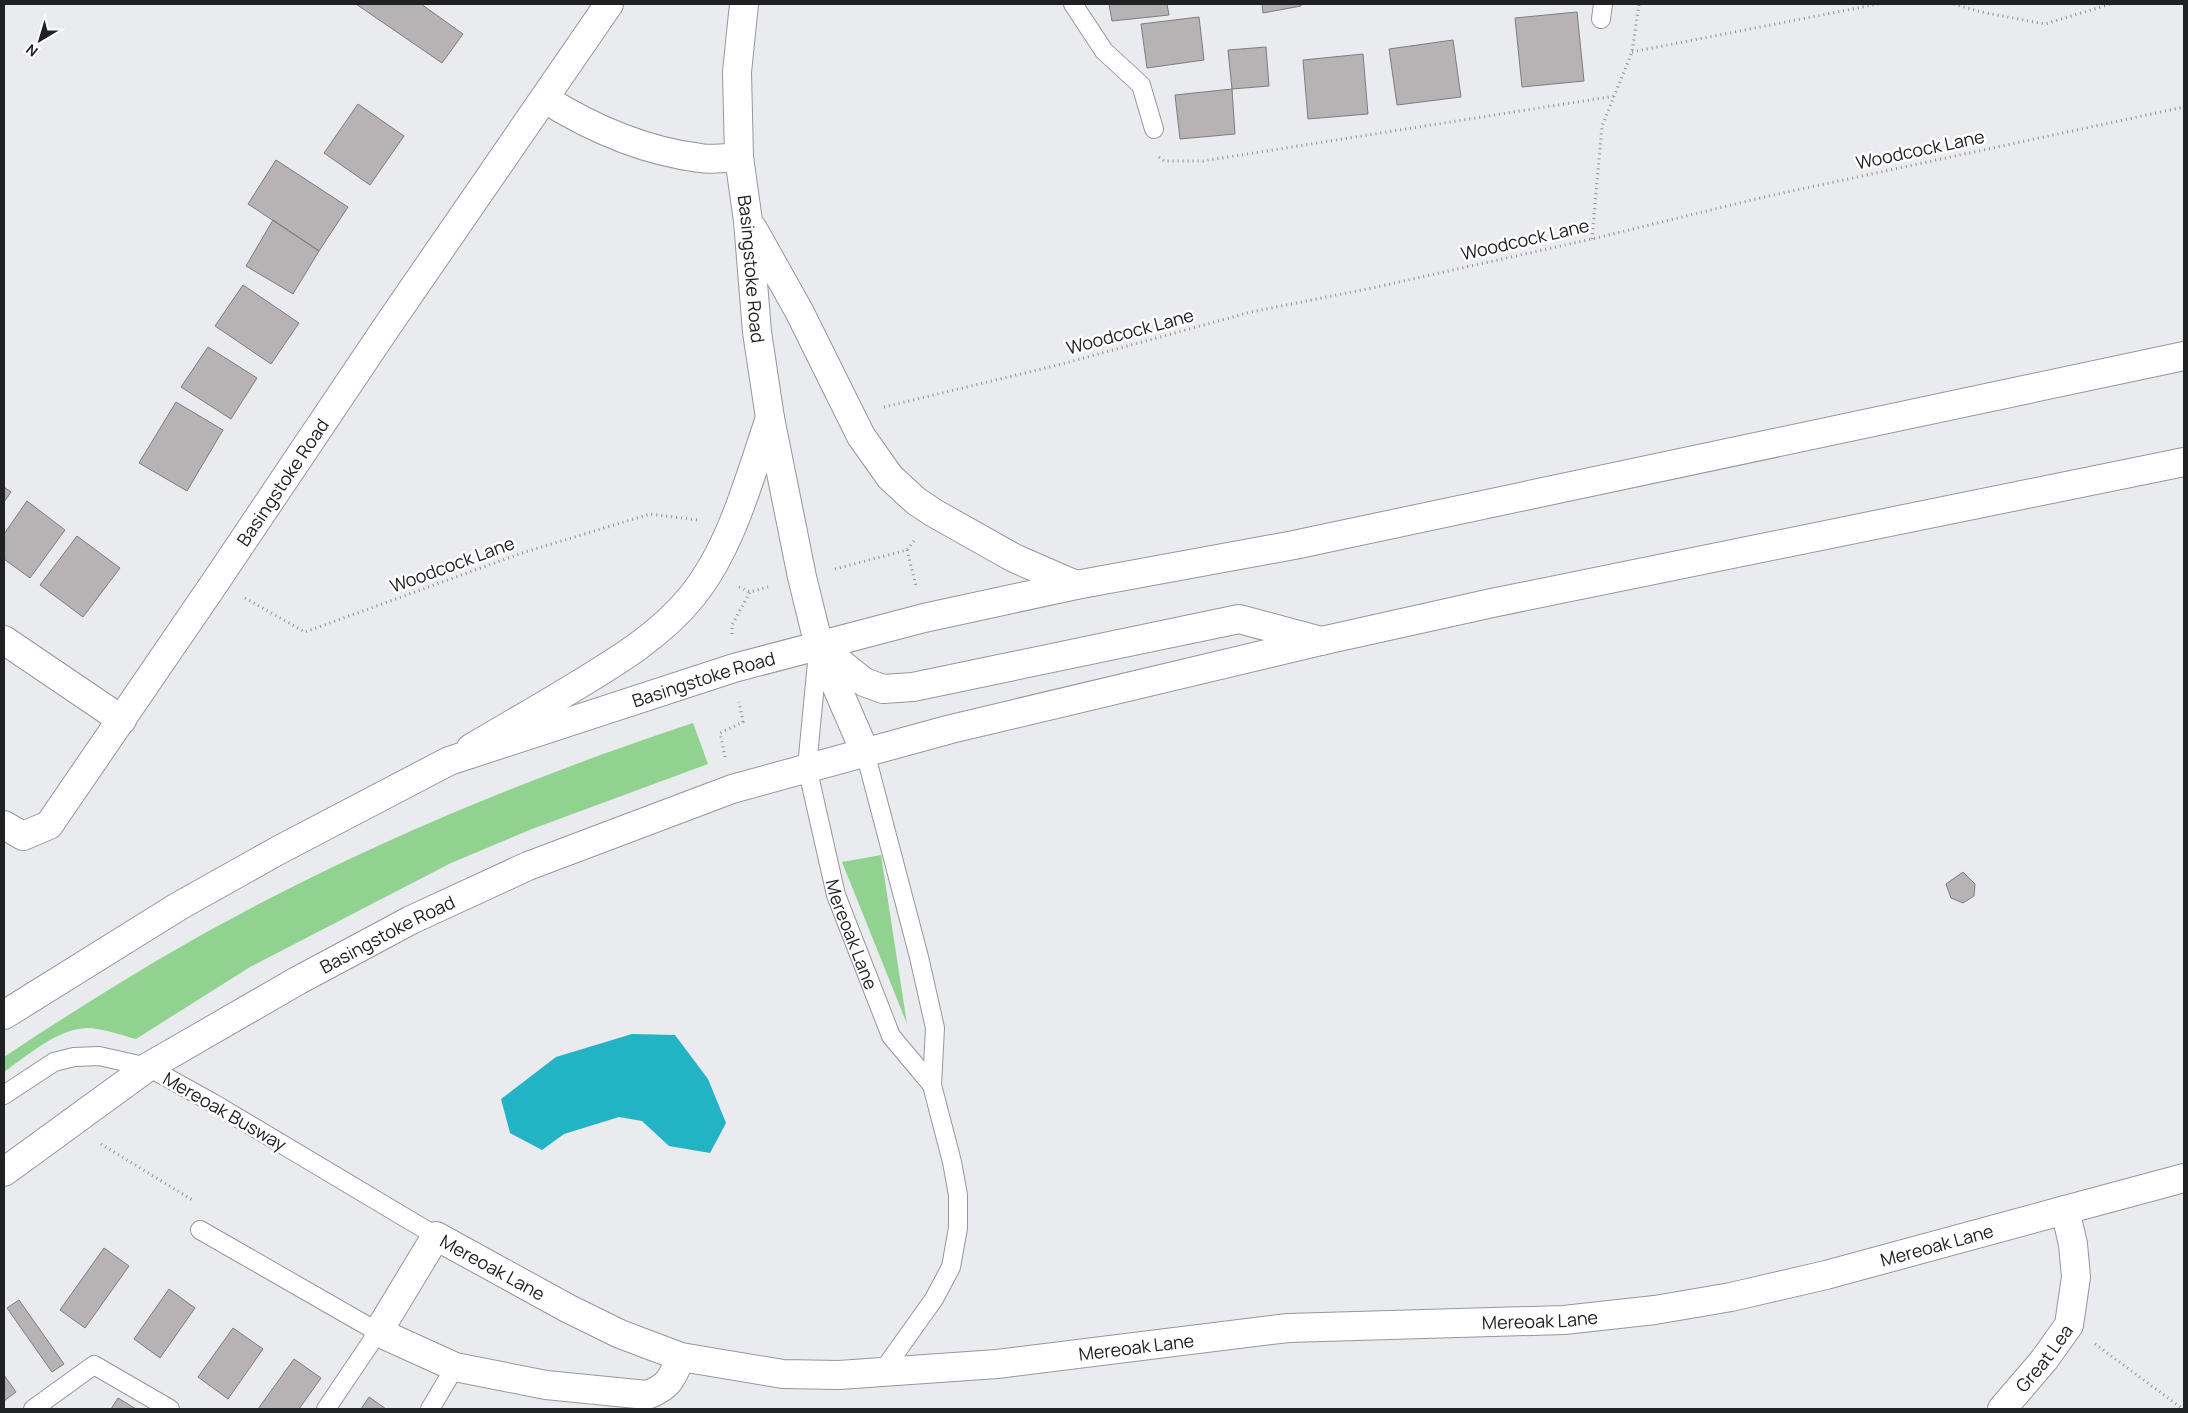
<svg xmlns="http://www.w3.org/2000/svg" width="2188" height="1413" font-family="Manrope,sans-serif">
  <rect width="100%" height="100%" fill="#e9ebef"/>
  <!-- green -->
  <path fill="#92d290" d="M693 723 708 764 532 829 451 863 250 967 136 1039C120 1035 103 1028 86 1028 56 1030 28 1055 4 1072V1057C52 1025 101 994 151 964 321 863 506 785 693 723Z
    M881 855 907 1024 842 862Z"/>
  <!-- water -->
  <path fill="#22b3c5" d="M632 1034 675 1035 708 1079 726 1123 710 1153 669 1146 642 1121 619 1117 564 1134 542 1150 510 1133 501 1099 556 1057Z"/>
  <!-- building -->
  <path fill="#b7b2b4" stroke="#807c7d" d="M356 4H421L463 34 442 63Z
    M1109 4H1167L1169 15 1112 21Z
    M1262 4H1301V6L1263 13Z
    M1577 12 1584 81 1522 87 1515 18Z
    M1199 17 1204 60 1147 68 1141 24Z
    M1453 40 1461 97 1397 105 1389 49Z
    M1266 47 1269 86 1232 89 1228 50Z
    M1363 54 1368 114 1308 119 1303 60Z
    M1232 89 1235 134 1180 139 1175 95Z
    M358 104 404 136 370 185 324 153Z
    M276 160 348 207 319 251 248 204Z
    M273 220 319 251 293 294 246 266Z
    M243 285 299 323 271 364 215 326Z
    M208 347 257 378 231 419 181 387Z
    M176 402 223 430 187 491 139 463Z
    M4 487 11 492 4 502Z
    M27 501 65 530 30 578 4 559V534Z
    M77 536 120 568 83 617 40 585Z
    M1963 872 1975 884 1974 896 1963 903 1951 898 1946 884Z
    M104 1248 129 1266 85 1328 60 1310Z
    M169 1289 195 1308 160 1358 134 1339Z
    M19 1300 64 1364 52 1372 7 1308Z
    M233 1328 263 1349 228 1399 198 1377Z
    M294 1359 321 1378 299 1409H258Z
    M4 1375 16 1392 4 1401Z
    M369 1397 386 1409H361Z
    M118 1398 136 1409H111Z"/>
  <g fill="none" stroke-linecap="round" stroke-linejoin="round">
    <defs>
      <g id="service">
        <path d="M1073 4 1104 51 1141 85 1154 129"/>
        <path d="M1601 19 1603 4"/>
        <path id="s1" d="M818 652 807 767 836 895 891 1036 932 1085"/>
        <path d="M865 752 919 957 935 1028 932 1085 952 1162 958 1195V1228L951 1267 934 1299 882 1372"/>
        <path d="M4 1095 54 1062 74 1057 99 1056 148 1067 213 1103 436 1236"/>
        <path d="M200 1230 378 1332 326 1409"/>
        <path d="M33 1409 94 1365 170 1409"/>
        <path d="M430 1409 455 1367"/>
      </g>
      <g id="minor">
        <path d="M545 99C593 129 644 151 700 158 712 160 726 158 739 157"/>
        <path d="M4 640 122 720"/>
        <path id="s2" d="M4 825 23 836 49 825 216 581 386 328 609 4"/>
        <path id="s3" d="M681 1357C672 1378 669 1387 647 1395L546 1385 455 1367 378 1332 436 1236 569 1309 620 1334 681 1357 783 1374 839 1375 997 1364 1288 1328 1564 1320 1655 1310 1731 1297 1826 1275 2065 1210"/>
      </g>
      <g id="tertiary">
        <path id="s4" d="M744 4 737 72 739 157 748 221 757 332 770 418 802 577 819 646 865 752"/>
        <path d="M753 229 799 311 861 436 890 477 916 501 934 513 1014 558 1076 585"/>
        <path d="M824 650 864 682 883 689 913 687 1239 619 1321 641"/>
        <path d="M471 748C502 730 533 712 563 694 609 666 659 638 693 595 732 546 750 476 770 418"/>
        <path id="s5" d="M2002 1409 2044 1360 2069 1325 2076 1277 2073 1244 2065 1210 2184 1178"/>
      </g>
      <g id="trunk">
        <path id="s6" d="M4 1015 179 906 279 850 449 761 734 668 924 618 1076 585 1294 545 2184 356"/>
        <path id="s7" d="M4 1172 148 1067 297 981 411 920 528 866 732 789 951 729 1321 641 1492 603 2184 462"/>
      </g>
    </defs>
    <!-- service casing -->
    <use href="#service" stroke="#96979b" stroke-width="20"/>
    <!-- minor casing -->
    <use href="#minor" stroke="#96979b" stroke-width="30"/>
    <!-- tertiary casing -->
    <use href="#tertiary" stroke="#96979b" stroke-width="30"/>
    <!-- trunk casing -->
    <use href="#trunk" stroke="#96979b" stroke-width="30"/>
    <!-- path -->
    <path stroke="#8e9092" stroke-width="3" stroke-dasharray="1 4" stroke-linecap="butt" d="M1954 4 1981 12 2045 24 2111 4
      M1632 52 1878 4
      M1159 157 1164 161H1203L1615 96
      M1592 239 1602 126 1632 52 1639 4
      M884 407 1062 364 1251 312 1372 288 1592 239 1764 197 2184 107
      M907 550 916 586
      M835 569 907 550 914 541
      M739 587 750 592 768 587
      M245 598 305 632 522 553 650 514 697 520
      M732 634V625L750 592
      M725 757 720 733 743 722 739 702
      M101 1144 194 1201
      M2095 1344 2183 1409"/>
    <!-- service -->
    <use href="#service" stroke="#fff" stroke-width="18"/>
    <!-- minor -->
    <use href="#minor" stroke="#fff" stroke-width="28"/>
    <!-- tertiary -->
    <use href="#tertiary" stroke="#fff" stroke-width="28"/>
    <!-- trunk -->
    <use href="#trunk" stroke="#fff" stroke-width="28"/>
  </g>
  <g text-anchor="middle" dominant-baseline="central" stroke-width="5" stroke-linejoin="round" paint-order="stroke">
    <!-- street labels -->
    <g font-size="18" fill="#202122" stroke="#fff">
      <text transform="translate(1920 149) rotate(-12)">Woodcock Lane</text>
      <text transform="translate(1525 239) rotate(-13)">Woodcock Lane</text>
      <text stroke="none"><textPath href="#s4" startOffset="266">Basingstoke Road</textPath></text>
      <text transform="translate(1130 331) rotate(-15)">Woodcock Lane</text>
      <text stroke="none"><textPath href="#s2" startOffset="465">Basingstoke Road</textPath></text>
      <text transform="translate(452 564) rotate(-20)">Woodcock Lane</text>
      <text stroke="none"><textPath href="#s6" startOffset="780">Basingstoke Road</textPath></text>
      <text stroke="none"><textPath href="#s7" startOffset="452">Basingstoke Road</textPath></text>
      <text stroke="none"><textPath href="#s1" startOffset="289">Mereoak Lane</textPath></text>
      <text transform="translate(225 1111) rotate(30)">Mereoak Busway</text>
      <text stroke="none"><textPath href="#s3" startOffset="1986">Mereoak Lane</textPath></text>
      <text stroke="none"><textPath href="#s3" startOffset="509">Mereoak Lane</textPath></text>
      <text stroke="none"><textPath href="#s3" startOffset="1581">Mereoak Lane</textPath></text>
      <text stroke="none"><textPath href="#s3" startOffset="1176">Mereoak Lane</textPath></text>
      <text stroke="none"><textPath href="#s5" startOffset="66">Great Lea</textPath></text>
    </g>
  </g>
  <!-- border -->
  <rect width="2188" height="1413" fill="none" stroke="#202122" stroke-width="10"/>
  <!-- north arrow -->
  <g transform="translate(40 40) rotate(218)" stroke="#ffffff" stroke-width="4" paint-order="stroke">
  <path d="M0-4L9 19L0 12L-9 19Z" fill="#202122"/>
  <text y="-8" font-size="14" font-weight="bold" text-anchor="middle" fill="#202122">N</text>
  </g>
</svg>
